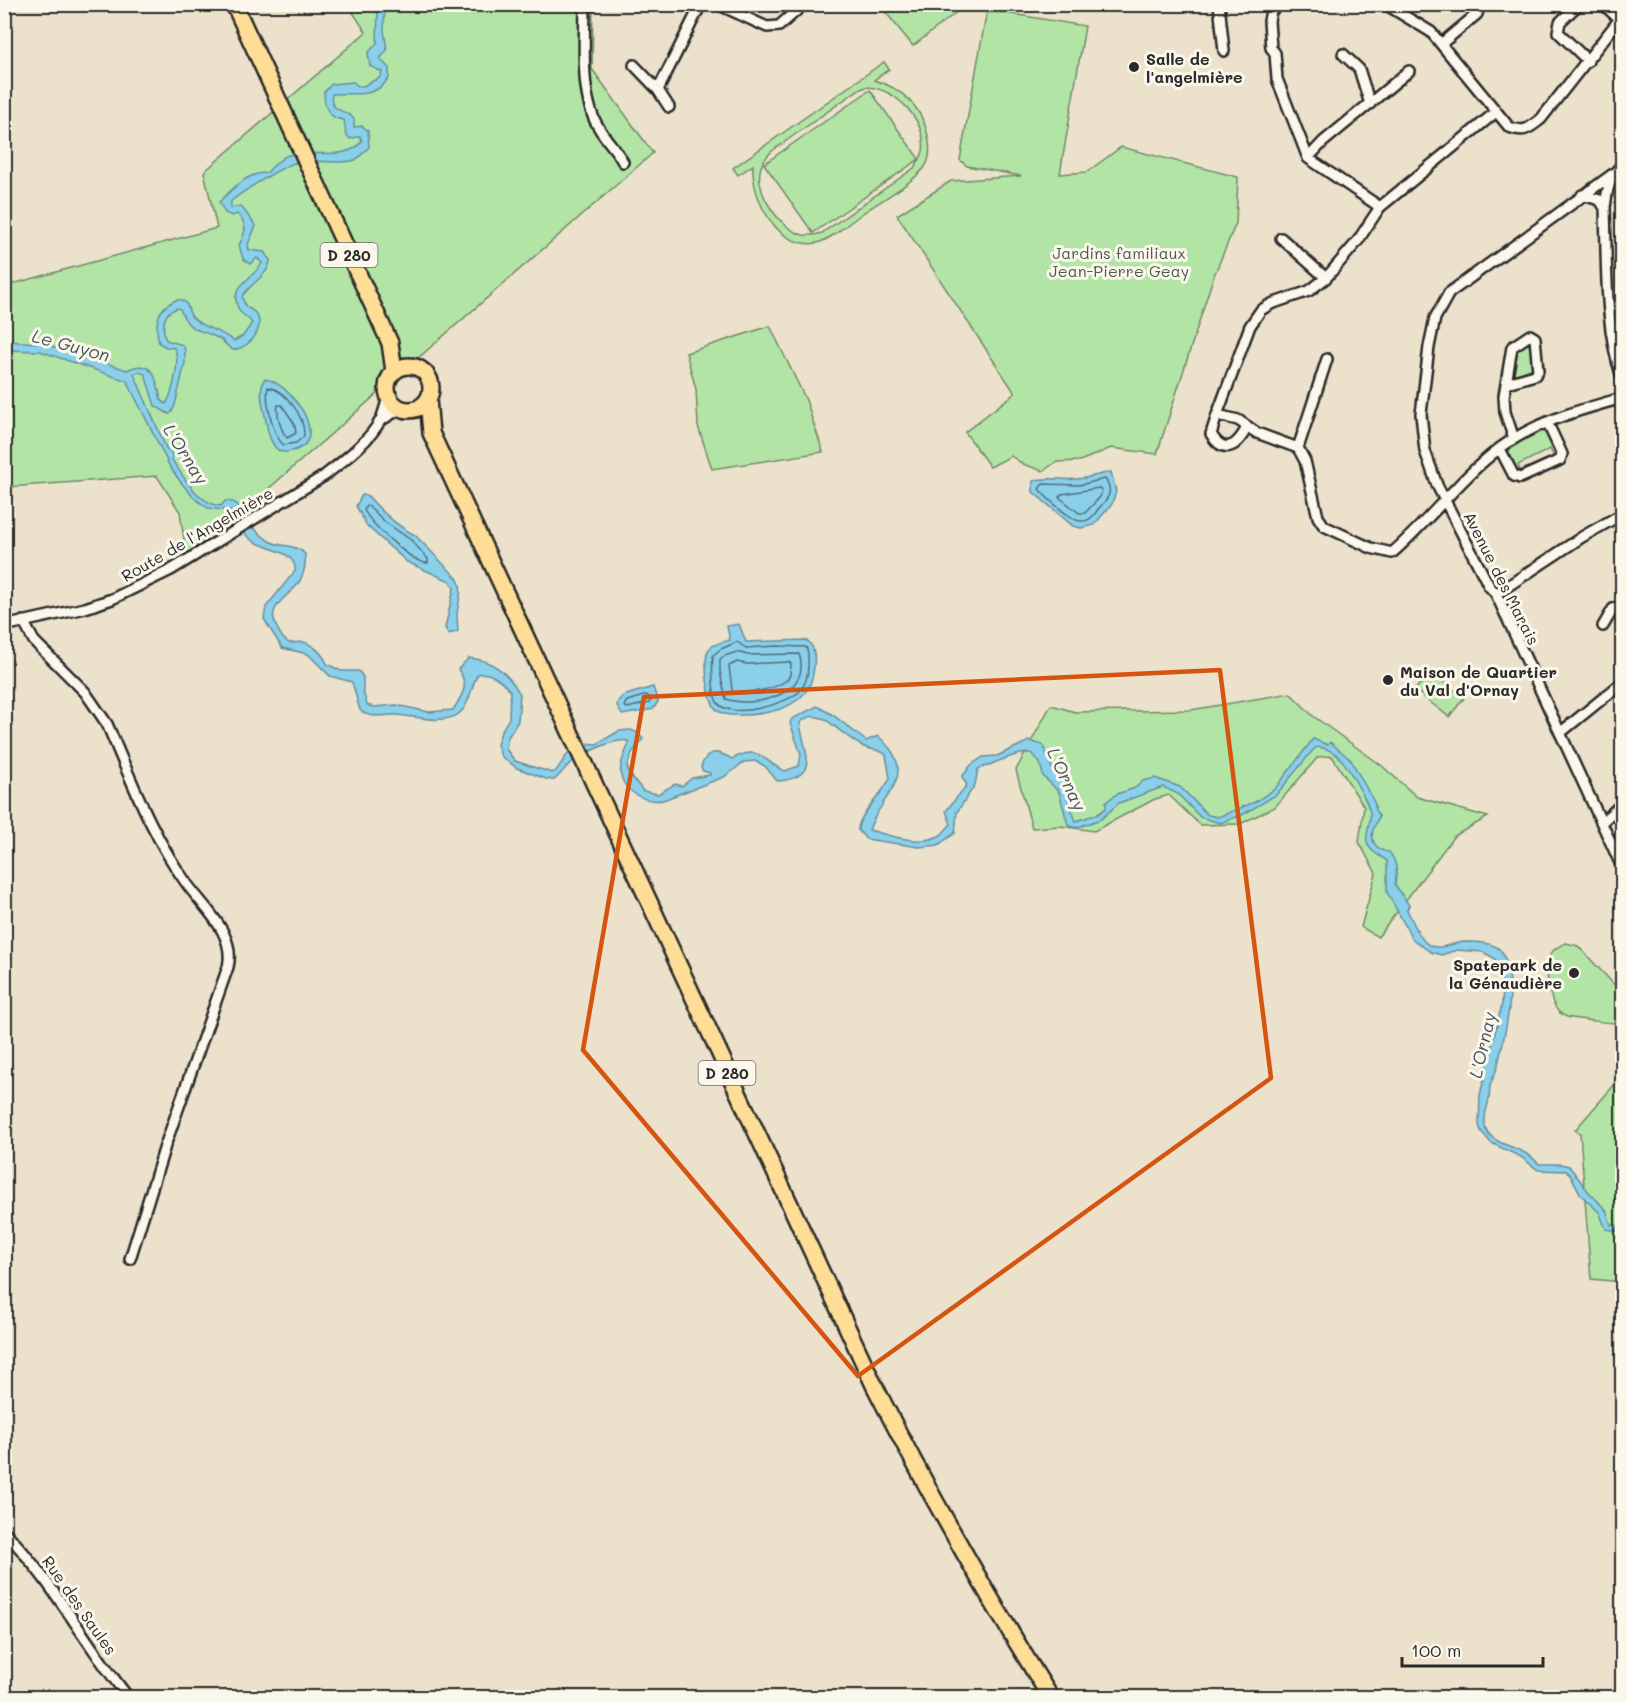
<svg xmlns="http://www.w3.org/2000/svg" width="1627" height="1702" font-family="Mali,sans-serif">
  <rect width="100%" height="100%" fill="#ece1cb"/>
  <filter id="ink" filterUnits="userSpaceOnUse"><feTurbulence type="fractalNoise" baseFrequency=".0167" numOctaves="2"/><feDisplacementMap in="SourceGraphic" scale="12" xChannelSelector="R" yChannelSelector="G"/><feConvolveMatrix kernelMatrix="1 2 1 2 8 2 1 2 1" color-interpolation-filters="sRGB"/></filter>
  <g filter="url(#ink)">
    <!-- green -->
    <path fill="#b2e5a5" stroke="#6e8868" stroke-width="1.5" fill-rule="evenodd" d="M891 4H966V5L913 46 884 10Z
      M348 5H593L592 69 653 153 187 560 180 512 157 476 8 487 5 504V286L217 228 204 172 366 32Z
      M987 10 1085 26 1060 174 1087 172 1121 147 1238 177 1236 223 1213 278 1157 454 1111 448 1080 461 1056 462 1043 471 1023 464 1011 456 990 467 965 432 1015 393 897 215 951 181 1021 176 967 166 960 160Z
      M884 62 889 69 874 80C902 88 922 107 928 136 930 145 931 158 925 167 914 182 879 202 863 213 851 221 831 240 817 243 777 250 751 198 753 165L738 175 733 168ZM866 87C895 87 928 122 923 151 922 157 917 163 914 168L822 233C816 235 810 236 803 235 780 229 753 191 761 167 763 161 767 156 772 151L858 90Z
      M870 90 919 159 813 233 764 164Z
      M770 326 806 400 823 452 712 469 698 426 696 389 686 353Z
      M1526 341 1531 343 1533 368 1516 375 1513 372 1515 352Z
      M1541 431 1547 434 1556 451 1554 457 1550 449 1518 465 1521 472H1518L1508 456 1510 447 1530 435Z
      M1430 671 1464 698 1449 717 1415 690Z
      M1290 693 1313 716 1381 765 1417 797 1488 817 1454 836 1378 937 1361 927 1376 873 1359 842 1364 807 1332 756 1318 757 1275 807 1240 824 1200 825 1169 795 1155 799 1094 831 1061 826 1032 828 1016 770 1051 705 1075 712 1191 710Z
      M1566 943 1578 946 1622 993V1023C1617 1024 1574 1019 1567 1017 1565 1016 1560 1013 1559 1012 1549 1003 1545 971 1549 958 1551 950 1558 946 1566 943Z
      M1622 1076V1282L1591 1279 1580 1133 1575 1130Z"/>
    <!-- water -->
    <path fill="#8ad0eb" stroke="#648e9e" stroke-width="1.5" d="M378 5H385L384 30 387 50 380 59 389 68V78C374 100 354 92 332 94 328 112 346 109 354 119V127L362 126 368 131 369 147C365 151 360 157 355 160 342 165 314 159 299 162 284 164 243 192 231 201V208L241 206 256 226 248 244 249 250 264 252 270 260C269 276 250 283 242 297L246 307C273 318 253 348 233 350 227 347 224 341 218 338 197 327 190 334 180 309L177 308 169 312C163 319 162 331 166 340L183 345 185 350V363L175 405 172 412 169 414 155 406 145 374 139 372 134 374 167 450 172 453V460C183 476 199 505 221 506L225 501C242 502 238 508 244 519 246 522 266 539 269 541 281 548 294 543 305 554 306 565 304 576 297 585 290 594 270 606 274 619 275 625 281 637 285 640 291 646 297 641 303 642 313 644 324 655 327 664L341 671H359L363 677V691L367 705 374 707 396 705 429 712 453 710C463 693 470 687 458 669L469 658C493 660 508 673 520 694L518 721 507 739 506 749 515 761 552 773 556 771 569 752 584 743 597 744 619 731 631 730 638 733 643 739 632 753 627 767 630 774 643 791 658 794 675 784 682 786 692 778 710 775V773L703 771 701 767C707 748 718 751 732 759 762 744 761 761 785 771L799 766 801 754 790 723 792 719 817 706 833 715 866 741 878 736C922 775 882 792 869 830 889 835 920 847 941 835 944 832 948 827 951 824L946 811 967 785 962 777 971 765 983 757 997 756 1029 741 1043 745 1054 773 1063 780 1066 787 1068 800 1076 821 1098 814 1106 808V802L1117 794 1135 788 1143 781 1155 778 1180 787 1208 815 1218 817 1255 802 1275 789 1313 739 1328 745 1330 742 1351 760 1375 804V810L1379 816C1378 821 1374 825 1373 830 1370 842 1378 851 1389 852 1398 863 1397 871 1395 885L1409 905 1407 910C1411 917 1419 937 1425 942 1438 953 1449 943 1464 942 1475 942 1496 942 1502 952 1519 981 1505 1034 1498 1064 1497 1072 1492 1078 1490 1086 1489 1090 1490 1095 1489 1099 1487 1111 1480 1123 1489 1134 1498 1145 1514 1146 1525 1153 1531 1156 1535 1160 1539 1164H1560L1569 1166 1588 1191 1606 1210 1611 1225 1622 1226V1232L1606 1229 1599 1212 1581 1195 1570 1174 1566 1171 1538 1170 1521 1157 1491 1143 1481 1131 1479 1125 1480 1095 1502 1004 1503 988 1499 966 1494 958 1483 952 1457 950 1441 955 1431 952 1413 940 1387 892V861C1380 855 1370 853 1367 842 1365 833 1371 824 1370 814 1370 805 1346 763 1339 757 1333 751 1325 748 1318 747L1314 749 1276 795 1242 815 1220 823 1200 817 1178 794 1163 787 1119 803 1101 819 1076 828 1068 825 1059 792 1043 776 1040 763 1031 753C1017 752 993 764 978 769L975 785 957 812 955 833 938 845 919 847 866 839 858 830C857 816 884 793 890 778L886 755C878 748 872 751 864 747 850 740 837 728 825 719 815 715 808 715 800 723 803 749 823 778 777 781L765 766 755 761 744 762 724 777 663 800C643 803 617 789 621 766 622 758 627 750 629 743L628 741C614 738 582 754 571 763 564 768 561 775 554 780L546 779 517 768 501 756 497 744 501 732 509 718 510 691C502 681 491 671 478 674 471 685 471 702 461 712 446 726 414 716 396 715 384 714 370 720 360 710L352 682 330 676 308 654 282 648 264 619 266 607 295 571C297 549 262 550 249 538 241 531 236 519 231 511L208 508 194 498 180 481 170 467 127 381 40 351 5 350V341L41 343 127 370C153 357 157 379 161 400L166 404C173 393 181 358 174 348L166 347 159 343C155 327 156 310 172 302 175 300 177 299 181 300 190 302 187 313 193 318 203 328 222 331 234 341L243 336 252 323C248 316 242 316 239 310 226 287 255 278 262 263L257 258 250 264 243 259 239 245C246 233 248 224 237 214L232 216 225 213 219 202C233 189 246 173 266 173 273 167 280 157 289 155 310 149 348 162 362 141L360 136 350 139 346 134 344 120C328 119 324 107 324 92L332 84 353 82 358 86H363L381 77 382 72 370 66 368 53 377 43Z
      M264 379C277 380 290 393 297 403 310 419 318 445 292 451 287 452 283 453 278 450 269 443 267 426 265 416 262 403 259 391 264 379Z
      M1111 472 1116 491 1112 504 1094 525 1081 528 1073 526 1033 492V481C1047 476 1062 481 1077 479 1088 478 1100 474 1111 472Z
      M362 495 368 496C381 511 396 526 415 535L457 578C465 591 457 602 457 616 457 621 458 626 458 631L449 634 445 628 454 588 450 581 407 562 367 526 356 506Z
      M739 624 746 642 806 640C817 646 815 663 813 674 808 706 772 714 744 715 735 715 726 716 718 711 708 704 702 657 709 649 714 643 723 642 730 640L727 626Z
      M653 687 658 702 653 709 622 715 617 706 618 701 623 696Z"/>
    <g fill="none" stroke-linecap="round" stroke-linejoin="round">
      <!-- shore -->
      <path stroke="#516d78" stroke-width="1.5" d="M268 387C287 391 305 417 304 436L296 443 284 445C273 437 265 400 268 387Z
        M278 405H282L294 423 296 433 287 438C281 431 276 414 278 405Z
        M1105 479C1114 491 1108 499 1099 508 1094 515 1090 522 1081 521 1071 521 1045 496 1039 489L1043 484 1079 485Z
        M1099 488 1102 491 1100 497 1085 513H1079L1059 497 1062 494Z
        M366 506H369L385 522 411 540 428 559V563C413 564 371 524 364 510Z
        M737 642 746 648 775 646 806 647C809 652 808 658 808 665 808 674 806 684 800 691 787 704 729 721 717 702 712 692 712 667 713 655L721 649Z
        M737 652 747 655 799 654C813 694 754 709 726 699L720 672V659L724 656Z
        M737 662 747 664 789 662 791 664 790 675 787 680C771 691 754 692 734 693L732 690 729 666Z
        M647 695 651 700 649 703 627 708 624 706 627 701Z"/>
      <defs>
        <path id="street" d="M585 4C585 40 579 97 599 128 606 140 616 149 623 162
          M717 4 767 27 779 26 804 4
          M1219 4 1224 51
          M1280 4 1271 11 1269 21 1271 48 1275 53 1277 79 1308 158
          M1385 4 1431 32 1509 127C1525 133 1528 129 1541 119L1622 16
          M1579 4 1560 22 1558 32 1588 61
          M1603 4 1620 20
          M1441 44 1477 14 1480 4
          M1343 54 1359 69 1370 104
          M634 65 658 90 701 4
          M658 90 669 107
          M1308 158 1323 142 1409 71
          M1308 158 1380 207
          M1613 174 1449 293 1435 318 1429 347 1421 414 1425 451 1437 485 1489 586 1496 594 1622 867
          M1582 195 1600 200 1605 208C1607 190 1609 177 1622 165
          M1605 208C1607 261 1604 326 1622 377
          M1281 238 1326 278
          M1507 383 1535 375 1538 371 1535 338 1530 335 1512 347 1504 396 1505 412 1514 439
          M1217 415 1250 326 1261 310 1271 304 1309 291 1326 278 1357 242 1380 207 1496 112
          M380 421 400 409
          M1247 427C1238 446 1224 456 1211 434L1217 415 1238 420 1257 433 1298 448 1305 461 1318 517 1324 526 1371 548 1392 553C1430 520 1460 478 1500 448 1537 421 1580 410 1622 398
          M1298 448 1327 359
          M1500 449 1514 476 1520 478 1560 460 1562 454 1547 422
          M1496 594 1582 537 1622 514
          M23 621 34 641 85 692 107 724C131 779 152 836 187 884 205 909 236 934 228 967L165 1146 130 1259
          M4 626 85 608 112 599 171 570 324 476C342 462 371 440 381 419 384 412 386 404 388 397
          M1603 626 1613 609 1622 605
          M1560 733 1622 683
          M1602 822 1622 804
          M4 1531C53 1581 85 1644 129 1698"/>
        <path id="primary" d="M234 4 390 343 394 371
          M387 388a22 22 0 1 1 44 0a22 22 0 1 1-44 0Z
          M428 399 431 433 874 1385C928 1492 987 1596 1051 1698"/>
      </defs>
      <!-- street casing -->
      <use href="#street" stroke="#2b2b2b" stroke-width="14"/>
      <!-- primary casing -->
      <use href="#primary" stroke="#2b2b2b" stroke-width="20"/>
      <!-- street -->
      <use href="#street" stroke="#fbf7ec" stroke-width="9"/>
      <!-- primary -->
      <use href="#primary" stroke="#fedd96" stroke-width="15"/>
    </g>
  </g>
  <!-- marked area -->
  <path fill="none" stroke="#d5540f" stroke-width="4.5" stroke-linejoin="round" d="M1220 670 1271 1078 858 1376 583 1050 644 697Z"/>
  <!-- markers -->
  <g fill="#2b2b2b" stroke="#fbf7ec" stroke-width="2">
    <circle cx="1134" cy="67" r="6"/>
    <circle cx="1388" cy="680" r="6"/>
    <circle cx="1574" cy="973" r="6"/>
  </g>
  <g text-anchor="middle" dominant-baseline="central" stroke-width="6" stroke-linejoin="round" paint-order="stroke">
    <!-- shield labels -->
    <g fill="#fbf7ec" stroke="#696865" stroke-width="1.5">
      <rect x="320.5" y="243" width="57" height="24" rx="4.5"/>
      <rect x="698.5" y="1061" width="57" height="24" rx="4.5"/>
    </g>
    <g font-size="15" font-weight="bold" fill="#2b2b2b">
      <text x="349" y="255">D 280</text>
      <text x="727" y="1073">D 280</text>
    </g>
    <!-- poi labels -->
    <g font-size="16" font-weight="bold" fill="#2b2b2b" stroke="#fbf7ec" text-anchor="start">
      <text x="1146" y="58">Salle de<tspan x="1146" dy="18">l'angelmière</tspan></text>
      <text x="1400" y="671">Maison de Quartier<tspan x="1400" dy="18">du Val d'Ornay</tspan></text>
      <text x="1562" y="964" text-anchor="end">Spatepark de<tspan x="1562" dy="18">la Génaudière</tspan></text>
    </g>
    <!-- park labels -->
    <g font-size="16" fill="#4d5a4a" stroke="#fbf7ec">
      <text x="1119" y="252">Jardins familiaux<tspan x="1119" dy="18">Jean-Pierre Geay</tspan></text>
    </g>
    <!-- street labels -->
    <g font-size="16" fill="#2b2b2b" stroke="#fbf7ec">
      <text transform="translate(197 534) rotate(-30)">Route de l'Angelmière</text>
      <text transform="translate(1502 578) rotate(63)">Avenue des Marais</text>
      <text transform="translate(80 1605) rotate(55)">Rue des Saules</text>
    </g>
    <!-- water labels -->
    <g font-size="18" font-style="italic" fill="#43545b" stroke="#fbf7ec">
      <text transform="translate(71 345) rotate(15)">Le Guyon</text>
      <text transform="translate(186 454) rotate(58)">L'Ornay</text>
      <text transform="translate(1067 779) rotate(65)">L'Ornay</text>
      <text transform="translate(1482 1045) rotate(-77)">L'Ornay</text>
    </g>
  </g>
  <!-- margin -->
  <rect width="1627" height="1702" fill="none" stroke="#fbf7ec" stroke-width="24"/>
  <rect x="12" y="12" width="1603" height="1678" fill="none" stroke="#2b2b2b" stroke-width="2" filter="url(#ink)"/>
  <!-- scale -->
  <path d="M1402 1657v9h141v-9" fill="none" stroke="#2b2b2b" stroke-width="3"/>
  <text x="1411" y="1657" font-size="18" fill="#2b2b2b" stroke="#fbf7ec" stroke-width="4.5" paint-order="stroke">100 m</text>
</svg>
